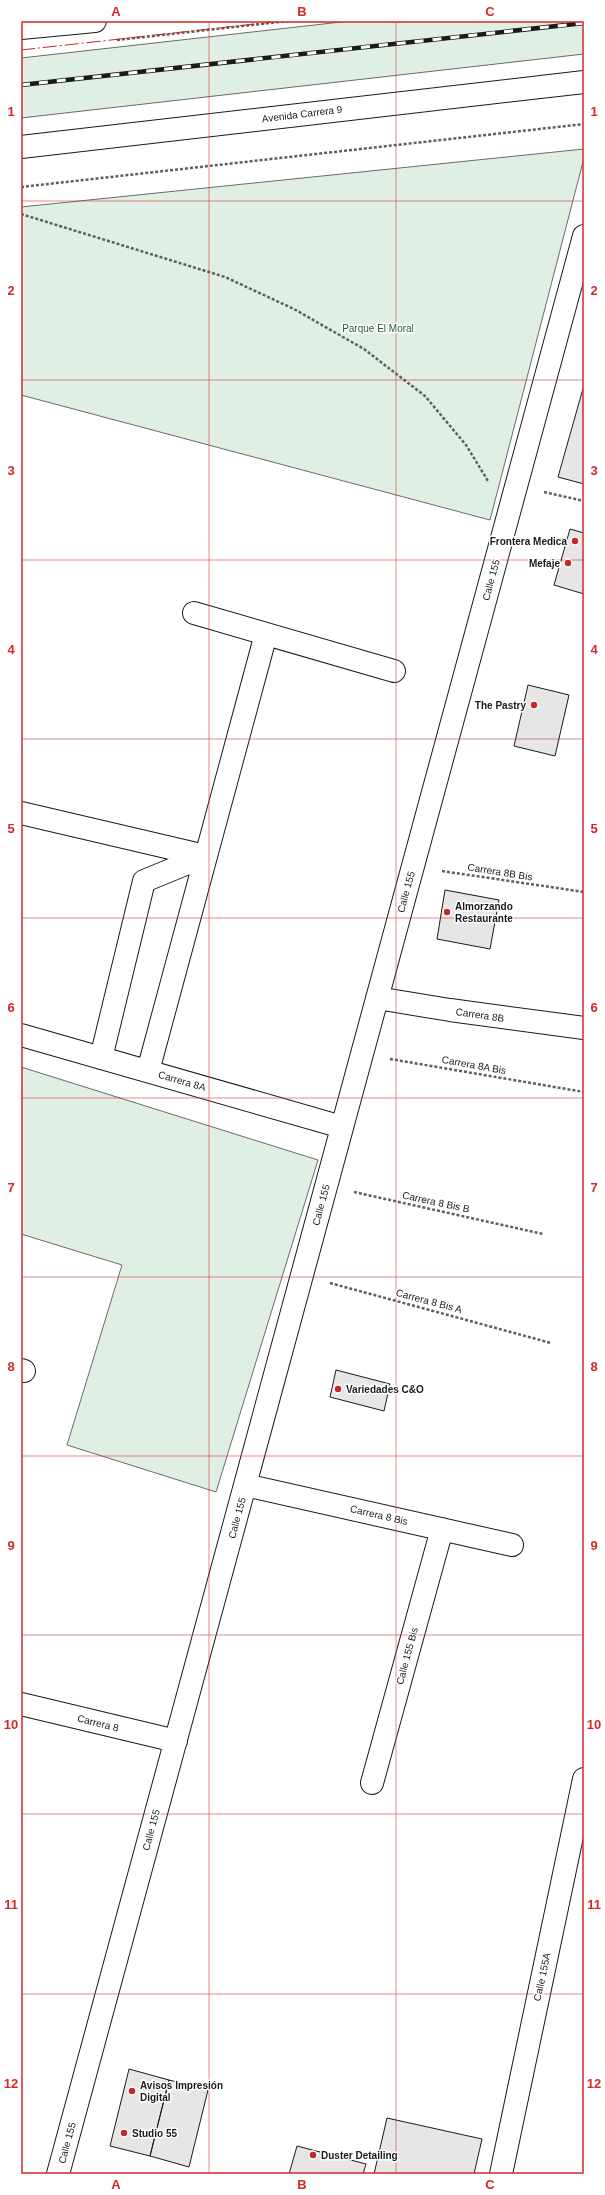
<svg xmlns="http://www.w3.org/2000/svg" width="605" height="2195" font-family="Helvetica,sans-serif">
  <rect width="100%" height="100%" fill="#fff"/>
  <!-- green -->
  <path fill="#e0efe3" stroke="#6a6a6a" d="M350 21H584V54L21 118V58Z
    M584 149V158L490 520 21 395V207Z
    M21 1067 318 1160 216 1492 67 1445 122 1265 21 1234Z"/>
  <!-- building -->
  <path fill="#e6e6e6" stroke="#1a1a1a" d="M584 385V484L558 477Z
    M570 529 584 533V594L554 585Z
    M528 685 569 695 555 756 514 746Z
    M445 890 499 900 490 949 437 939Z
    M336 1370 390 1384 384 1411 330 1397Z
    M129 2069 169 2080 150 2156 110 2146Z
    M169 2080 208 2090 189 2167 150 2156Z
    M387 2118 482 2139 474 2174H374Z
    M297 2146 366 2164 363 2174H289Z"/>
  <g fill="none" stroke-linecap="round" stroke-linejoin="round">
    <defs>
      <path id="minor" d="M194 613 394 671
        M21 813 205 856
        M377 998 450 1010 584 1028
        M21 1035 342 1127
        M101 1058 144 881 205 856
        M148 1071 266 634
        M21 1370 24 1371
        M245 1485 512 1545
        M21 1704 176 1741
        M372 1783 442 1529
        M58 2174 584 236
        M501 2174 584 1779"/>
      <path id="major" d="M21 28 95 21
        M21 147 584 82"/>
    </defs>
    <!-- minor casing -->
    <use href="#minor" stroke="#1a1a1a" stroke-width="24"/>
    <!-- major casing -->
    <use href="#major" stroke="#1a1a1a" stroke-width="24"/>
    <!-- path -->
    <path stroke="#5f5f5f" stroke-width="2.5" stroke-dasharray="3 2" stroke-linecap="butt" d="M117 40 288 21
      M21 187 584 124
      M21 214 225 277 294 309 364 349 425 396 466 445 488 481
      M544 492 584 501
      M442 871 584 892
      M390 1059 584 1092
      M354 1192 543 1234
      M330 1283 551 1343"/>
    <!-- minor -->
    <use href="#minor" stroke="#fff" stroke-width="22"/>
    <!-- major -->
    <use href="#major" stroke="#fff" stroke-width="22"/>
    <defs>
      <path id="rail" d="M21 85 584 23"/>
    </defs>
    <!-- rail casing -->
    <use href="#rail" stroke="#1a1a1a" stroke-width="4.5"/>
    <!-- rail -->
    <use href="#rail" stroke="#fff" stroke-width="3" stroke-dasharray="9" stroke-linecap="butt"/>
    <!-- power -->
    <path stroke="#c62828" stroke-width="1" stroke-dasharray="14 3 2 3" stroke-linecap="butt" d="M21 50 282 21"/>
  </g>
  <!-- grid -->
  <path fill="none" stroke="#d62828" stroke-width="1" stroke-opacity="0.55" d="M209 21V2174M396 21V2174M21 201H584M21 380H584M21 560H584M21 739H584M21 918H584M21 1098H584M21 1277H584M21 1456H584M21 1635H584M21 1814H584M21 1994H584"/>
  <!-- markers -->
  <g fill="#c62828" stroke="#fff" stroke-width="1.5">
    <circle cx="575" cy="541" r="4"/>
    <circle cx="568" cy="563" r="4"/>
    <circle cx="534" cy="705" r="4"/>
    <circle cx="447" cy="912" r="4"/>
    <circle cx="338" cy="1389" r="4"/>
    <circle cx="132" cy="2091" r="4"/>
    <circle cx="124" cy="2133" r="4"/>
    <circle cx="313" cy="2155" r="4"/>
  </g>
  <g text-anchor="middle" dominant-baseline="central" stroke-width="3" stroke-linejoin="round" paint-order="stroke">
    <!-- street labels -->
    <g font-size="10" fill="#1a1a1a" stroke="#fff">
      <text transform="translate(302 114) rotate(-7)">Avenida Carrera 9</text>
      <text transform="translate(491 580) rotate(-75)">Calle 155</text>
      <text transform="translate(500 872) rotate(9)">Carrera 8B Bis</text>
      <text transform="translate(406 892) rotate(-75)">Calle 155</text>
      <text transform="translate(480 1015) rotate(8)">Carrera 8B</text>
      <text transform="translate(474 1065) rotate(10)">Carrera 8A Bis</text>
      <text transform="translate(182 1081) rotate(16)">Carrera 8A</text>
      <text transform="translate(436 1202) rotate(12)">Carrera 8 Bis B</text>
      <text transform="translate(321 1205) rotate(-75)">Calle 155</text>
      <text transform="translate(429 1301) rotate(15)">Carrera 8 Bis A</text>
      <text transform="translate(379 1515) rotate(13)">Carrera 8 Bis</text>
      <text transform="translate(237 1518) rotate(-75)">Calle 155</text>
      <text transform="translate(407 1656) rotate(-75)">Calle 155 Bis</text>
      <text transform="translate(98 1723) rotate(14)">Carrera 8</text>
      <text transform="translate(151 1830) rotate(-75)">Calle 155</text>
      <text transform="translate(542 1977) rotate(-78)">Calle 155A</text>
      <text transform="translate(67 2143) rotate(-75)">Calle 155</text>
    </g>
    <!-- park labels -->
    <g font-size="10" fill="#2b5a34" stroke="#fff">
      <text x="378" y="328">Parque El Moral</text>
    </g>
    <!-- poi labels -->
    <g font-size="10" font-weight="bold" fill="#1a1a1a" stroke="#fff" text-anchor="start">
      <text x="567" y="541" text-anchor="end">Frontera Medica</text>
      <text x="560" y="563" text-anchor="end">Mefaje</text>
      <text x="526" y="705" text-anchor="end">The Pastry</text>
      <text x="455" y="906">Almorzando<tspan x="455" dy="12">Restaurante</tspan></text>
      <text x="346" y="1389">Variedades C&amp;O</text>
      <text x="140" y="2085">Avisos Impresión<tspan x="140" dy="12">Digital</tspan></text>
      <text x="132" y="2133">Studio 55</text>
      <text x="321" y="2155">Duster Detailing</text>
    </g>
  </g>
  <!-- border -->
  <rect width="605" height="2195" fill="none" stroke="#ffffff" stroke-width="44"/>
  <rect x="22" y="22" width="561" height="2151" fill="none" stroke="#d62828" stroke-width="1.5"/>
  <g font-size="13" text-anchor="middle" font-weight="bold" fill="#d62828">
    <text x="116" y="16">A</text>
    <text x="302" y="16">B</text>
    <text x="490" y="16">C</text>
    <text x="11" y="116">1</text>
    <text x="594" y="116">1</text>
    <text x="11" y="295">2</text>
    <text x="594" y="295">2</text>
    <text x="11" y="475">3</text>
    <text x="594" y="475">3</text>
    <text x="11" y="654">4</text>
    <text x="594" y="654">4</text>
    <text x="11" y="833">5</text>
    <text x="594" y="833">5</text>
    <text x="11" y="1012">6</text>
    <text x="594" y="1012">6</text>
    <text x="11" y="1192">7</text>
    <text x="594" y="1192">7</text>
    <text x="11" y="1371">8</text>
    <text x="594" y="1371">8</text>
    <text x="11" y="1550">9</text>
    <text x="594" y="1550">9</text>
    <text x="11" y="1729">10</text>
    <text x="594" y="1729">10</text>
    <text x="11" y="1909">11</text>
    <text x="594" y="1909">11</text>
    <text x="11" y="2088">12</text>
    <text x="594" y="2088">12</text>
    <text x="116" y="2189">A</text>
    <text x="302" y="2189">B</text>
    <text x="490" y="2189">C</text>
  </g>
</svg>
